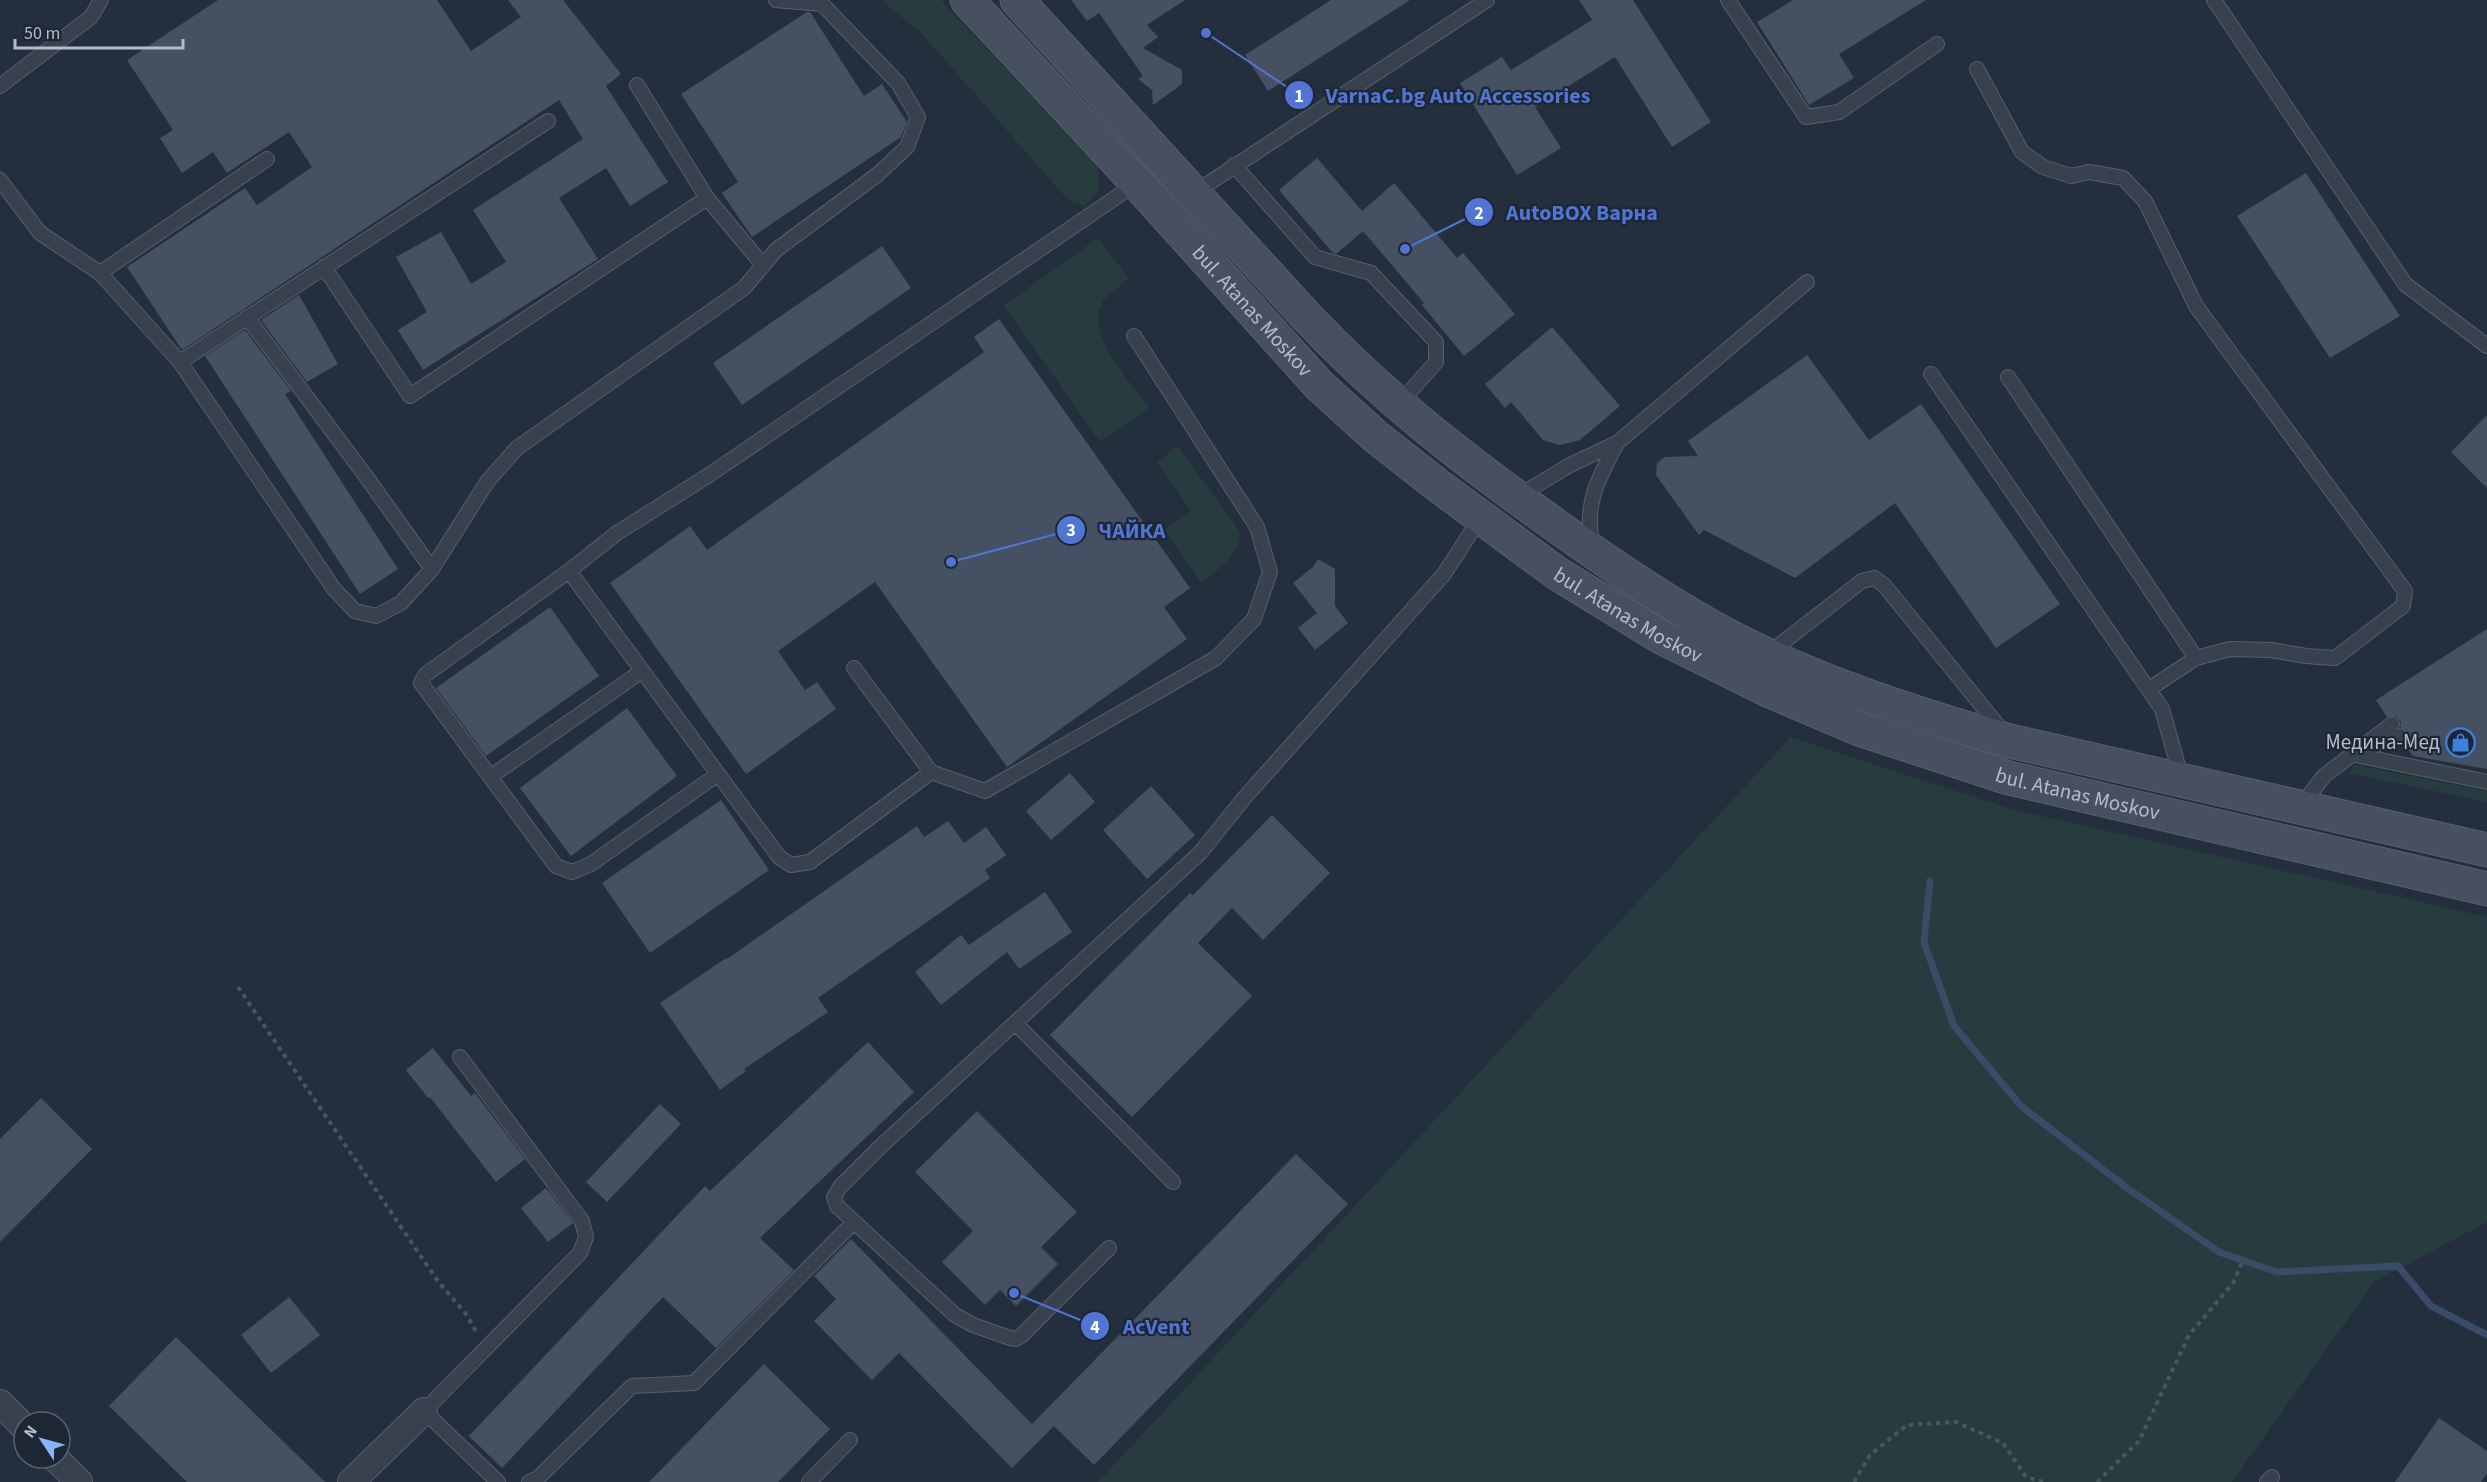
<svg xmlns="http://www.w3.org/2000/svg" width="2487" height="1482" font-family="'Source Sans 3',sans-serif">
  <rect width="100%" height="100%" fill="#242f3e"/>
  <!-- green -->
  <path fill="#263c3f" d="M881 0H941L1097 166C1102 187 1100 191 1085 206L1069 201 922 34Z
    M1098 238 1129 279C1120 286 1105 295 1101 305 1086 334 1132 384 1149 408L1100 442 1004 305Z
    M1178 446 1240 532C1239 557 1219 569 1201 582L1164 530 1191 511 1157 462Z
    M1791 737 2010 809 2487 917V1222L2374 1282 2232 1482H1098Z
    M2355 765 2487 791V802L2349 773Z"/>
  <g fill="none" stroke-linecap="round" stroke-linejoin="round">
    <!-- stream -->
    <path stroke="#394c67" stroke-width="7" d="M1930 881 1924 942 1954 1026 2021 1106 2127 1188 2219 1252 2277 1272 2398 1266 2431 1306 2487 1335"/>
  </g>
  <!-- building -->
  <path fill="#455162" d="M218 0H437L471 51 521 17 508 0H563L621 74 606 86 668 182 630 206 606 168 559 198 598 259 423 370 398 330 427 312 396 257 441 232 471 284 506 262 473 210 583 139 559 100 182 350 127 267 245 188 257 205 312 167 289 132 227 173 213 152 182 173 160 138 173 130 127 60Z
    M1071 0H1185L1147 25 1158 37 1143 48 1182 70V84L1153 105 1152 90 1138 79 1143 76 1099 13 1087 21Z
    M1331 0H1410L1268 91 1245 55Z
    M1579 0H1633L1711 122 1672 147 1615 57 1535 107 1561 148 1517 175 1460 83 1502 57 1511 70 1592 20Z
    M1793 0H1926L1839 54 1854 78 1809 105 1757 22Z
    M807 12H810L864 96 882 84 907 122 901 137 752 237 722 193 738 182 681 94Z
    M1317 158 1362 211 1394 183 1457 258 1463 253 1515 314 1464 356 1422 305 1424 303 1363 231 1336 254 1332 252 1279 190Z
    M2306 173 2400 316 2330 358 2237 216Z
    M882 246 911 288 742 405 713 363Z
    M299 295 338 364 307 382 261 320Z
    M999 319 1190 588 1164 607 1187 639 1007 767 875 582 778 651 805 690 817 682 836 709 746 774 610 583 690 526 707 550 984 352 974 337Z
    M1552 327 1620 406 1580 440 1560 445 1543 440 1511 402 1505 408 1485 384Z
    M245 330 291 391 285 394 398 569 360 594 205 356Z
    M1807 355 1869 440 1921 404 2060 604 1996 648 1895 503 1795 578 1704 530 1699 535 1656 475 1657 463 1665 457 1698 456 1688 441Z
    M2487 415V488L2451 452Z
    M1318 559 1335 569V606L1348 623 1315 650 1298 628 1317 613 1293 583 1313 567Z
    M550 607 599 676 486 756 436 688Z
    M2487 629V769L2413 756 2404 744 2409 738 2408 732 2400 727 2401 722 2396 716 2387 717 2376 700Z
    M627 708 677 776 571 856 520 788Z
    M1070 773 1095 802 1051 840 1026 811Z
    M1151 786 1195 835 1147 879 1103 830Z
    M721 800 769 870 650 953 602 883Z
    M1272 815 1330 873 1263 940 1232 908 1198 943 1252 996 1132 1117 1050 1035 1190 893 1193 895Z
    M948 821 964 843 986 827 1006 855 985 870 990 878 818 998 828 1012 744 1069 746 1071 720 1090 660 1003 726 958 727 959 917 826 924 837Z
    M1045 892 1072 932 1019 969 1007 952 941 1005 915 972 961 935 969 945Z
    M868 1042 914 1092 760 1238 794 1270 716 1348 663 1297 502 1468 469 1436 705 1186 710 1191Z
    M433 1048 471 1096 475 1093 525 1159 496 1182 430 1097 428 1098 406 1070Z
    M41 1098 92 1149 0 1242V1139Z
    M660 1104 681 1124 607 1202 586 1182Z
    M977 1111 1077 1212 1041 1247 1058 1264 1016 1306 1000 1290 985 1305 942 1262 973 1231 915 1172Z
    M1296 1154 1348 1204 1094 1465 1054 1426 1012 1468 899 1353 872 1380 814 1321 836 1299 814 1276 851 1239 1032 1424Z
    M546 1188 573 1223 548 1242 521 1208Z
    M289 1297 320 1335 271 1373 241 1335Z
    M176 1337 325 1482H187L109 1406Z
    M764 1364 830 1429 778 1482H649Z
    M2439 1418 2487 1451V1473L2481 1482H2395Z"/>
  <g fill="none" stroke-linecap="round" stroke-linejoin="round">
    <defs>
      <path id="lane" d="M1728 0 1806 117 1839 112 1937 44
        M2214 0 2405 284 2487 346
        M1977 69 2022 152 2043 167 2071 176 2089 172 2123 178 2145 201 2196 306 2405 591 2403 606 2335 658 2306 656 2271 650 2230 649 2196 658 2149 689
        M637 85 707 198 763 265
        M0 86 91 17 101 0
        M1234 165 1315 257 1371 273 1436 342V362L1399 404
        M0 180 40 233 100 273 180 362 334 589 355 611 376 616 401 603 432 569 487 482 517 448 744 288 776 250 877 175 907 147 918 117 898 83 822 4 776 0
        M1194 193 1487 0
        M324 267 410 396 707 198
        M100 273 267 159
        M247 317 365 475 432 569
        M1134 336 1257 527 1270 572 1254 619 1216 658 985 791 931 772 810 862 791 865 779 857 569 571 617 533 709 475 1137 183
        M180 362 548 121
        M1931 374 2162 709 2182 780
        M2008 377 2196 658
        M1517 497 1570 465 1617 443 1807 282
        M1593 546C1583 505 1598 479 1617 443
        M569 571 425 675 421 683 556 866 572 872 591 864 718 774
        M1768 654 1862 581 1874 578 1884 585 2004 733
        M854 668 931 772
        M2367 748 2400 736
        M2351 754 2487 782
        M490 777 642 671
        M2300 807 2324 776 2392 724
        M1015 1023 1173 1182
        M460 1057 582 1221 586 1237 580 1253 424 1411 498 1482
        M1109 1248 1021 1336 1016 1339 1010 1338 973 1325 955 1315 837 1206 834 1197 840 1187 881 1146 1200 853 1245 797 1444 574 1481 517
        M529 1482 538 1478 632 1386 694 1383 854 1222
        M809 1482 850 1440
        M2267 1482 2272 1477"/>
      <path id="street" d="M0 1403 24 1427
        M55 1458 79 1482
        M351 1482 424 1411"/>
      <g id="secondary">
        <path id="s1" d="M967 0 1137 183 1319 385 1375 436 1436 484 1558 574 1661 637 1770 691 1859 729 2009 778 2487 889"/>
        <path d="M1017 0 1306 316C1380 395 1463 459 1551 522 1608 563 1668 604 1730 637 1817 682 1915 714 2010 741L2487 850"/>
      </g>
    </defs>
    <!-- lane casing -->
    <use href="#lane" stroke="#565f6c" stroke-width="16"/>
    <!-- street casing -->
    <use href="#street" stroke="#565f6c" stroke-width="28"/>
    <!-- secondary casing -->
    <use href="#secondary" stroke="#565f6c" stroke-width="35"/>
    <!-- path -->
    <path stroke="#44595c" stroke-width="4" stroke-dasharray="4.5 4.5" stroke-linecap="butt" d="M238 987 437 1280 466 1314 478 1335
      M1854 1482 1870 1455 1907 1425 1956 1422 2003 1443 2026 1477 2043 1482
      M2097 1482 2139 1441 2189 1335 2233 1283 2243 1260"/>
    <!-- lane -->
    <use href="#lane" stroke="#38414e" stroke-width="14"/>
    <!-- street -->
    <use href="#street" stroke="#38414e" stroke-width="26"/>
    <!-- secondary -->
    <use href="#secondary" stroke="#465061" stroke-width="33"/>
  </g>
  <!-- icons -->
  <defs>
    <symbol id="shop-ring" viewBox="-11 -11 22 22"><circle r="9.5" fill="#1d2633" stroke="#3f7fe0" stroke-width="1.5"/><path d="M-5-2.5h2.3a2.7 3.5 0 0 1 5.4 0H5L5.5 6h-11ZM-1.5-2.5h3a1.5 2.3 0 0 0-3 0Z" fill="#3f7fe0"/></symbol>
  </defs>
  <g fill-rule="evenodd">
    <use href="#shop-ring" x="2444" y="726" width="33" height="33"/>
  </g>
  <g text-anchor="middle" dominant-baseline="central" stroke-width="4.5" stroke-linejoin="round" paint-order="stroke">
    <!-- street labels -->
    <g font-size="21" fill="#b4bcc9" stroke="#1d2633">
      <text stroke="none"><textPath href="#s1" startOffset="422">bul. Atanas Moskov</textPath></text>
      <text stroke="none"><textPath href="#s1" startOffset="908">bul. Atanas Moskov</textPath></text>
      <text stroke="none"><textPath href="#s1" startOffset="1394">bul. Atanas Moskov</textPath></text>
    </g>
    <!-- poi labels -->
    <g font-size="21" fill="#b4bcc9" stroke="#1d2633" text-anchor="end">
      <text x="2440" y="742">Медина-Мед</text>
    </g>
  </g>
  <!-- callouts -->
  <path fill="none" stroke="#5274d3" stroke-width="2" d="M1206 33L1299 95M1405 249L1479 212M951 562L1071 530M1014 1293L1095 1326"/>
  <g fill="#5274d3" stroke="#1d2633" stroke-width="2">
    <circle cx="1206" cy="33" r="6"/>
    <circle cx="1405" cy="249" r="6"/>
    <circle cx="951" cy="562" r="6"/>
    <circle cx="1014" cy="1293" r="6"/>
    <circle cx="1299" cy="95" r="15"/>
    <circle cx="1479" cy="212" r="15"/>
    <circle cx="1071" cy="530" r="15"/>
    <circle cx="1095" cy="1326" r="15"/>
  </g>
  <g font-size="18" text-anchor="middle" font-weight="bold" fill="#fff">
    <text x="1299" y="102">1</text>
    <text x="1479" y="219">2</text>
    <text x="1071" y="536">3</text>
    <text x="1095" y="1333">4</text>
  </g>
  <g font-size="22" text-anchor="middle" font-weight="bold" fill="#5274d3" stroke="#1d2633" stroke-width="4.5" stroke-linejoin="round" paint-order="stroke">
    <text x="1458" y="103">VarnaC.bg Auto Accessories</text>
    <text x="1582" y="220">AutoBOX Варна</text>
    <text x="1132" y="538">ЧАЙКА</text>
    <text x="1156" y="1334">AcVent</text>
  </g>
  <!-- north arrow -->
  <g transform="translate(42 1440) rotate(306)"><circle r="28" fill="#1d2633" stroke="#59626f" stroke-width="1.5"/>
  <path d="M0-4.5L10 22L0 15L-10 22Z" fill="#8ab4f8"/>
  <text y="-9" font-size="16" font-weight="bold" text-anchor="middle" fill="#b4bcc9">N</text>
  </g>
  <!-- scale -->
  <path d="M15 39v9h168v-9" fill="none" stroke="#b4bcc9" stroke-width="3"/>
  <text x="24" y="39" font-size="18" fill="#b4bcc9" stroke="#1d2633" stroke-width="4.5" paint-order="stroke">50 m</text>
</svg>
